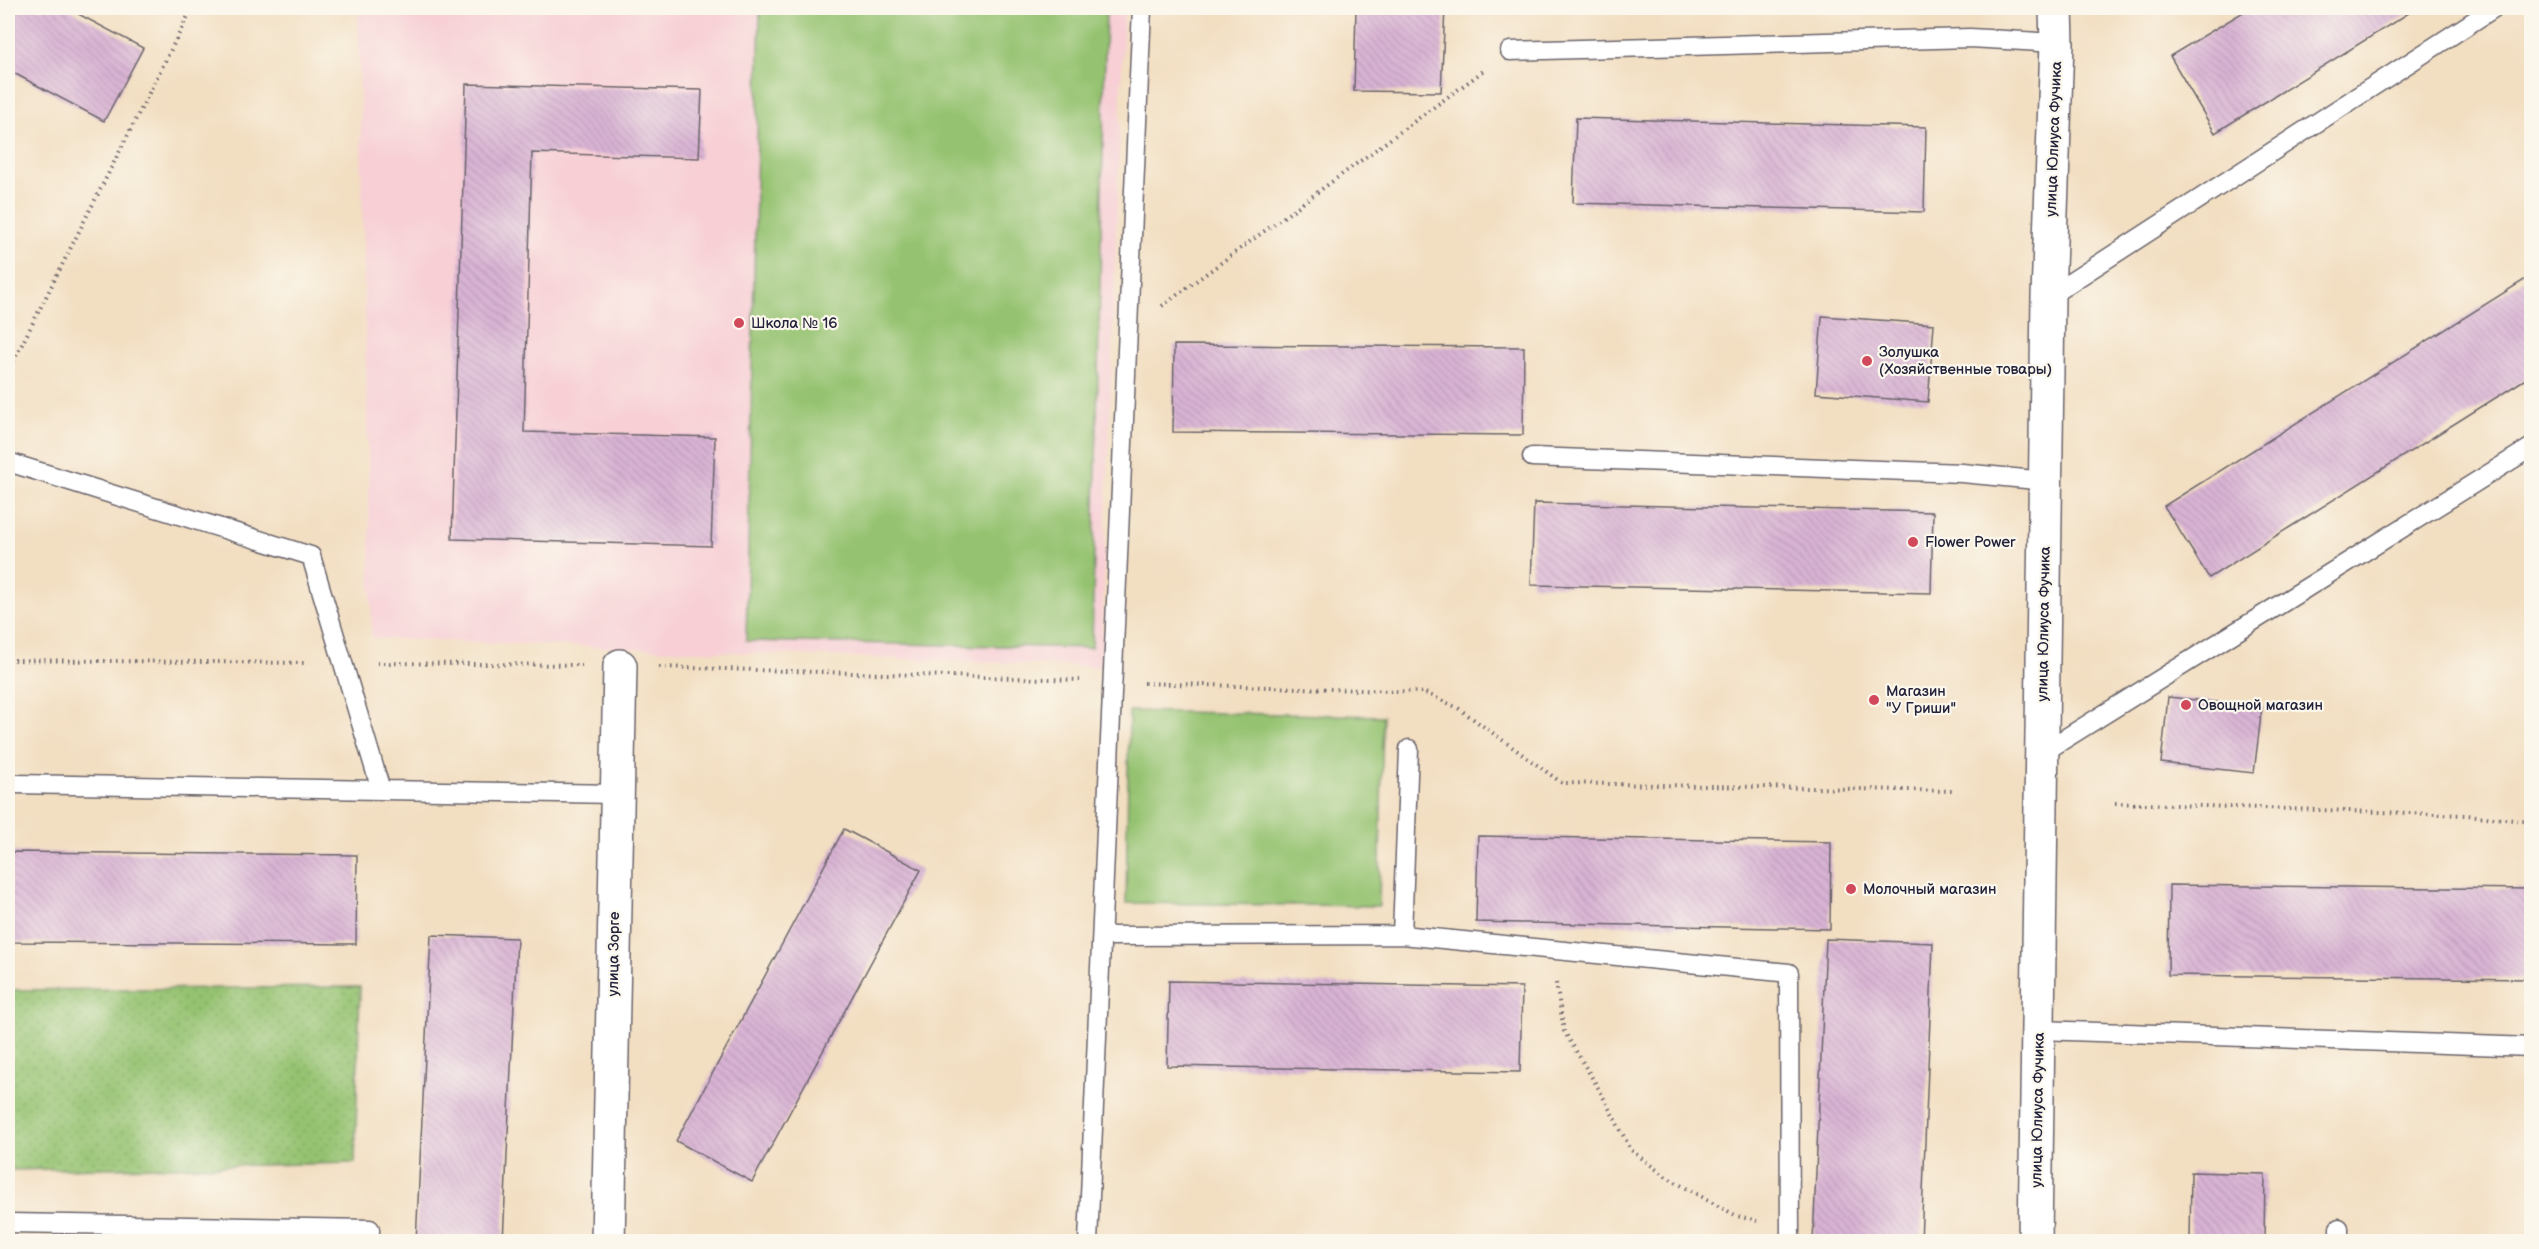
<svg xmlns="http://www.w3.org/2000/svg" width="2539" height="1249" font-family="'Balsamiq Sans',sans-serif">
  <defs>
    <pattern id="park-dots" width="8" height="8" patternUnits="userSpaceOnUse" patternTransform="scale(1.5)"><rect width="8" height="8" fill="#94c270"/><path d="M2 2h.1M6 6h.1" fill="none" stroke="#7fa662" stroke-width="1.8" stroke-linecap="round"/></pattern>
    <pattern id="building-back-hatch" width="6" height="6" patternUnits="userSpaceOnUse" patternTransform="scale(1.5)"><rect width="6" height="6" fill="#d9b3d4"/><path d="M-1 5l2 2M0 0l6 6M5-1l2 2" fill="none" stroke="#ba9ab7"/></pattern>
  </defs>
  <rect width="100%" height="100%" fill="#fbf7ec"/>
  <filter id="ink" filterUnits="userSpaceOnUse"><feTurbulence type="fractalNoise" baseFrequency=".0167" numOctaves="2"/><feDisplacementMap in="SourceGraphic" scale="12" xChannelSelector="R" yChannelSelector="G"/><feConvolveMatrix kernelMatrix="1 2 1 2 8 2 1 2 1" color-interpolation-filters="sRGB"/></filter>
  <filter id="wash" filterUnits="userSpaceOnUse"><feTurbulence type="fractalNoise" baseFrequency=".008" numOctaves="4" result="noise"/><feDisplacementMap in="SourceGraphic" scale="24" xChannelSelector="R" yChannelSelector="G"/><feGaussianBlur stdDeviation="1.35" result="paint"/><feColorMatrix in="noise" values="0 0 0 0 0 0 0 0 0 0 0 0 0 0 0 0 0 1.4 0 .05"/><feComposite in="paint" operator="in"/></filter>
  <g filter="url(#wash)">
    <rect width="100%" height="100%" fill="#f2dec1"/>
    <!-- built -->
    <path fill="#f7cfd5" d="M358 8H1124L1101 667 372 638Z"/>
    <!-- park -->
    <path fill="url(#park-dots)" stroke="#5b7256" stroke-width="1.5" d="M360 987 355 1163 8 1170V990Z"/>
    <!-- garden -->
    <path fill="#94c270" stroke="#5b7256" stroke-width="1.5" d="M760 8H1106L1092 648 746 641Z
      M1129 711 1383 716 1379 906 1126 903Z"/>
    <g id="blocks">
      <!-- building -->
      <path fill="url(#building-back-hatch)" d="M8 8H67L143 48 104 121 8 70Z
        M1356 8H1445L1441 92 1354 91Z
        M2250 8H2417L2215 133 2170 56Z
        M466 84 702 90 699 158 532 153 524 432 715 437 711 546 452 539Z
        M1576 118 1926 127 1924 212 1573 203Z
        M2532 275V375L2209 578 2164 506Z
        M1822 316 1934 324 1928 402 1816 393Z
        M1174 345 1524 347 1523 435 1173 432Z
        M1534 503 1933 512 1931 593 1531 585Z
        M2168 697 2262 707 2254 773 2161 763Z
        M844 829 921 870 752 1182 676 1141Z
        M1478 836 1831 842 1830 929 1476 922Z
        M11 852 357 855 356 944 11 942Z
        M2169 885 2532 889V979L2168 975Z
        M431 935 517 938 503 1242H416Z
        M1826 939 1933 943 1921 1242H1813Z
        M1169 981 1522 987 1520 1072 1167 1066Z
        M2191 1172 2265 1174 2264 1242H2190Z"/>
    </g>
  </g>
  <g filter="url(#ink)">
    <use href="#blocks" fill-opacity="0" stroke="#6b646a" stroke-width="1.5"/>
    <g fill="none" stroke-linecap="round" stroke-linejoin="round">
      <defs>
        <path id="service" d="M1510 51 1970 38 2057 43
          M2048 297 2494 8
          M1532 457 1962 473 2046 481
          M8 462 311 556 381 790
          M2042 753 2532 447
          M14 784 617 794
          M1402 935 1789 973 1790 1242
          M1102 936 1402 935 1409 749
          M2039 1030 2532 1047
          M8 1223 370 1229V1242
          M1088 1242 1142 8
          M2339 1242V1228"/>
        <path id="minor" d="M608 1242 620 666"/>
        <path id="tertiary" d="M2035 1242 2048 297 2057 43 2056 8"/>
      </defs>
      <!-- service casing -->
      <use href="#service" stroke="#6b646a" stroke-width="21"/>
      <!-- minor casing -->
      <use href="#minor" stroke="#6b646a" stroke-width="36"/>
      <!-- tertiary casing -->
      <use href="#tertiary" stroke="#6b646a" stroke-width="36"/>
      <!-- path -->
      <path stroke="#6b646a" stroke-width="4" stroke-dasharray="1.5 4.5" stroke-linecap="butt" d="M1162 306 1486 69
        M8 372 192 8
        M8 660 309 663
        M377 663 582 665
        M659 667 1080 680
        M1144 683 1423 692 1458 708 1562 783 1955 791
        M2115 803 2467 815 2532 822
        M1556 983 1564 1031 1600 1091 1631 1150 1665 1176 1707 1200 1737 1216 1757 1221"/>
      <!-- service -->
      <use href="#service" stroke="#fff" stroke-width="18"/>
      <!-- minor -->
      <use href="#minor" stroke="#fff" stroke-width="33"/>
      <!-- tertiary -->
      <use href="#tertiary" stroke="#fff" stroke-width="33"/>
    </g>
  </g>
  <!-- markers -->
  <g fill="#d1495b" stroke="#fbf7ec" stroke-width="2">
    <circle cx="739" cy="323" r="6"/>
    <circle cx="1867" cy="361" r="6"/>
    <circle cx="1913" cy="542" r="6"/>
    <circle cx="1874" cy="700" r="6"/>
    <circle cx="2186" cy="705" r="6"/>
    <circle cx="1851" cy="889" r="6"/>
  </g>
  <g text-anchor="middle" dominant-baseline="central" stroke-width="4.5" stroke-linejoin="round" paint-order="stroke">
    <!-- street labels -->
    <g font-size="15" fill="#22223b" stroke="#fbf7ec">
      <text transform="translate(2054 139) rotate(-88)">улица Юлиуса Фучика</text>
      <text transform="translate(2044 624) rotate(-89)">улица Юлиуса Фучика</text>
      <text transform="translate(614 954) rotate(-89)">улица Зорге</text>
      <text transform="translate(2038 1110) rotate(-89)">улица Юлиуса Фучика</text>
    </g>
    <!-- poi labels -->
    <g font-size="15" fill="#22223b" stroke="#fbf7ec" text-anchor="start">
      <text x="751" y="323">Школа № 16</text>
      <text x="1879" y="352">Золушка<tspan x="1879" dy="17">(Хозяйственные товары)</tspan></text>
      <text x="1925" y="542">Flower Power</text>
      <text x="1886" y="691">Магазин<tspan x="1886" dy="17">"У Гриши"</tspan></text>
      <text x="2198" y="705">Овощной магазин</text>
      <text x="1863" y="889">Молочный магазин</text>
    </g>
  </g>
  <!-- margin -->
  <rect width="2539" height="1249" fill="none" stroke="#fbf7ec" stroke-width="30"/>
</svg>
